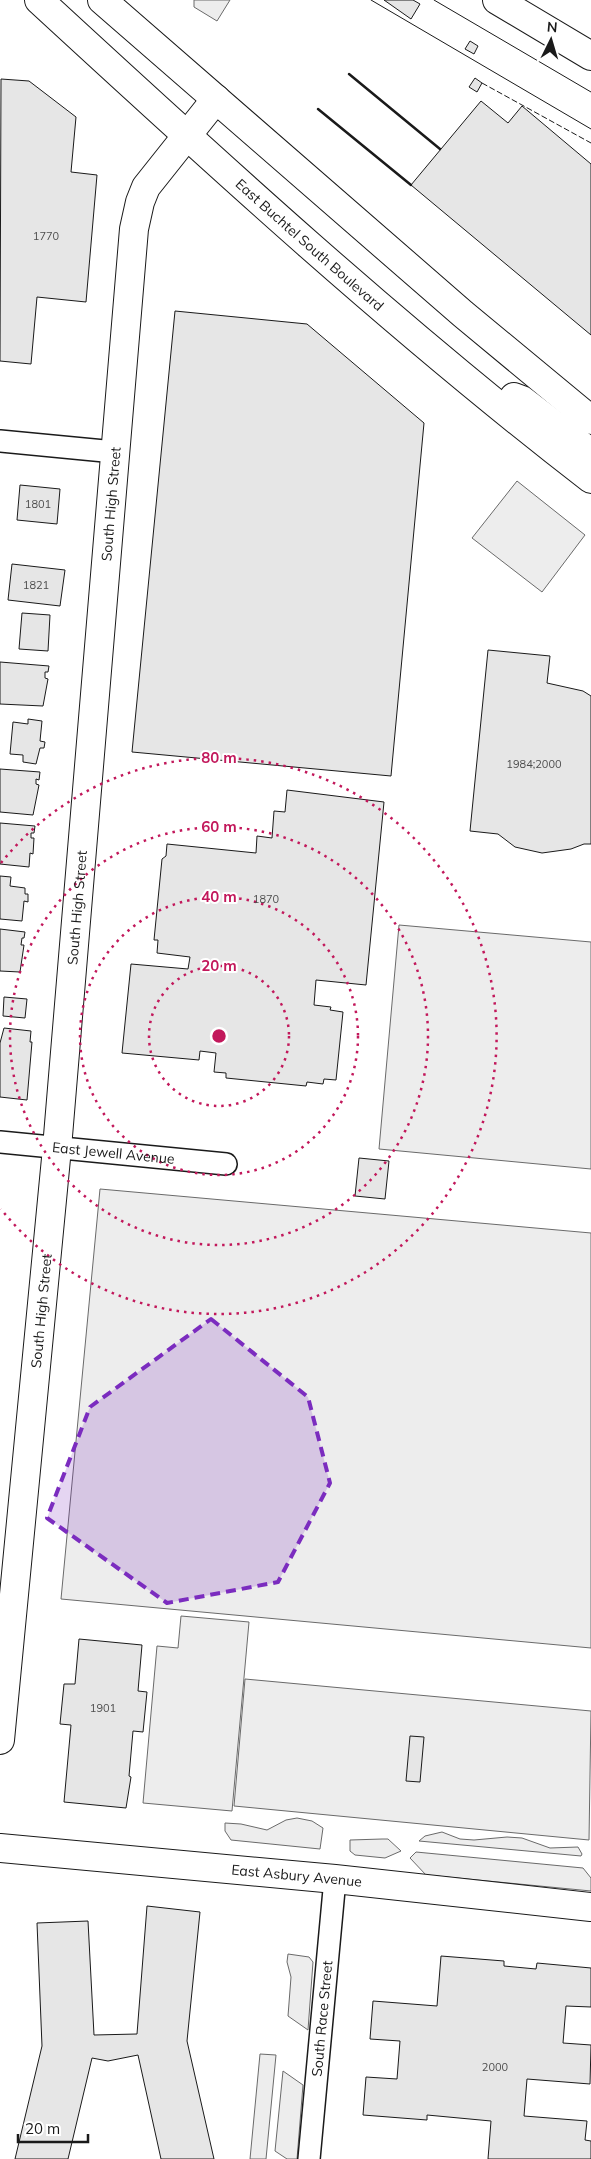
<svg xmlns="http://www.w3.org/2000/svg" width="591" height="2159" font-family="Mulish,sans-serif">
  <rect width="100%" height="100%" fill="#fff"/>
  <!-- built -->
  <path fill="#ededed" stroke="#6a6a6a" d="M194 0H230L217 21 194 7Z
    M517 481 585 535 542 592 472 538Z
    M399 925 591 942V1169L379 1149Z
    M100 1189 591 1233V1648L61 1599Z
    M181 1616 249 1622 232 1811 143 1803 157 1646 178 1648Z
    M245 1679 591 1711 589 1840 234 1806Z
    M297 1818 312 1821 323 1828 320 1849 231 1840 225 1831V1823L241 1824 267 1830 286 1820Z
    M442 1832 460 1839 474 1840 507 1837 522 1838 550 1848 578 1847 582 1854 581 1856 419 1841 425 1836Z
    M382 1839H388L401 1851 385 1858 355 1855 350 1851V1840Z
    M416 1852 583 1868 591 1878V1891L426 1875 410 1858Z
    M288 1954 309 1957 313 1962 308 2030 288 2016 291 1977 287 1962Z
    M260 2054 276 2055 266 2159H250Z
    M283 2071 303 2085 297 2159H287L275 2151Z"/>
  <!-- building -->
  <path fill="#e6e6e6" stroke="#1a1a1a" d="M384 0H413L420 4 411 19Z
    M470 41 478 46 474 54 465 49Z
    M475 78 482 83 477 92 469 87Z
    M1 79 29 81 76 117 71 172 97 175 86 302 37 297 31 364 0 361Z
    M481 101 508 123 522 106 591 164V335L411 185Z
    M175 311 307 324 424 423 391 776 132 752Z
    M20 485 60 489 57 524 17 520Z
    M12 564 65 570 60 606 8 600Z
    M22 613 50 615 48 651 19 649Z
    M488 650 550 656 547 683 583 691 591 696V844H584L571 849 542 853 515 847 498 834 470 831Z
    M0 662 49 666 48 672H45V678L48 679 43 706 0 704Z
    M28 719 42 721 40 741 45 742 44 748H40L36 764 23 762V755L10 754 13 722 28 724Z
    M0 769 40 772 39 780 36 779V784L39 785 33 815 0 812Z
    M287 790 384 802 366 985 316 980 314 1005 331 1007 330 1010 343 1012 336 1080 324 1079 323 1084 307 1082 306 1086 226 1078V1073L214 1072 216 1053 200 1051 199 1060 122 1053 131 964 188 969 190 957 157 953 158 940H154L162 859 166 856 167 844 256 853 257 836 272 838 274 811 285 812Z
    M0 823 35 826 34 833H31V838H34L33 854 30 853 29 867 0 864Z
    M0 876 11 877 10 886 25 888V894H28V902L24 901 22 921 0 919Z
    M0 929 25 932 24 938H22L21 945H24L20 972 0 971Z
    M4 997 27 999 25 1018 3 1016Z
    M4 1028 31 1031 30 1042H32L27 1100 0 1097V1043Z
    M359 1158 389 1161 385 1199 355 1196Z
    M79 1639 142 1645 138 1691 147 1692 143 1732 133 1731 129 1776 131 1777 126 1808 64 1802 71 1725 60 1724 64 1684H75Z
    M410 1736 424 1737 420 1782 406 1781Z
    M147 1906 200 1912 187 2041 214 2159H161L138 2055 108 2061 92 2058 68 2159H15L42 2046 37 1923 88 1921 94 2035 137 2034Z
    M441 1956 504 1961V1966L536 1969 537 1963 591 1968V2007L566 2006 563 2043 591 2045 590 2084 527 2079 524 2116 587 2121 585 2140 591 2141V2159H488L491 2121 427 2115V2120L363 2115 366 2077 397 2079 400 2041 370 2039 373 2001 437 2006Z"/>
  <g fill="none" stroke-linecap="round" stroke-linejoin="round">
    <defs>
      <g id="street">
        <path d="M0 441 115 452"/>
        <path id="s1" d="M0 1142 226 1164"/>
        <path id="s2" d="M309 2159 335 1879"/>
      </g>
      <g id="secondary">
        <path id="s3" d="M39 0C218 165 398 330 591 479"/>
        <path d="M102 0 463 314 591 420"/>
        <path d="M514 397 522 400 591 453"/>
        <path id="s4" d="M0 1740 57 1148 134 229 140 202 146 187 216 99"/>
        <path id="s5" d="M0 1848 335 1879 591 1907"/>
      </g>
      <path id="highway" d="M497 0 591 56"/>
    </defs>
    <!-- street casing -->
    <use href="#street" stroke="#1a1a1a" stroke-width="24"/>
    <!-- secondary casing -->
    <use href="#secondary" stroke="#1a1a1a" stroke-width="30"/>
    <!-- highway casing -->
    <use href="#highway" stroke="#1a1a1a" stroke-width="30"/>
    <!-- street -->
    <use href="#street" stroke="#fff" stroke-width="21"/>
    <!-- secondary -->
    <use href="#secondary" stroke="#fff" stroke-width="28"/>
    <!-- highway -->
    <use href="#highway" stroke="#fff" stroke-width="28"/>
    <!-- tram -->
    <path stroke="#1a1a1a" stroke-width="1" d="M371 0 591 129
      M434 0 591 92"/>
    <!-- fence -->
    <path stroke="#1a1a1a" stroke-width="1" stroke-dasharray="6 2.5" stroke-linecap="butt" d="M482 83 591 143"/>
    <!-- wall -->
    <path stroke="#1a1a1a" stroke-width="2.5" d="M349 74 440 149
      M318 109 411 185"/>
  </g>
  <!-- marked area -->
  <path fill="#7b2cbf" fill-opacity="0.2" stroke="#7b2cbf" stroke-width="4" stroke-dasharray="10 6" stroke-linejoin="round" d="M211 1319 308 1397 330 1483 278 1582 167 1603 47 1518 90 1407Z"/>
  <!-- distance rings -->
  <g fill="none" stroke="#c2185b" stroke-width="2.5" stroke-dasharray="2.5 5">
    <circle cx="219" cy="1036" r="70"/>
    <circle cx="219" cy="1036" r="139"/>
    <circle cx="219" cy="1036" r="209"/>
    <path d="M1 863A278 278 0 1 1 1 1209"/>
  </g>
  <g text-anchor="middle" dominant-baseline="central" stroke-width="4" stroke-linejoin="round" paint-order="stroke">
    <!-- number labels -->
    <g font-size="11" fill="#4d4d4d">
      <text x="46" y="236">1770</text>
      <text x="38" y="504">1801</text>
      <text x="36" y="585">1821</text>
      <text x="534" y="764">1984;2000</text>
      <text x="266" y="899">1870</text>
      <text x="103" y="1708">1901</text>
      <text x="495" y="2067">2000</text>
    </g>
    <!-- street labels -->
    <g font-size="14" fill="#1a1a1a" stroke="#fff">
      <text stroke="none"><textPath href="#s3" startOffset="365">East Buchtel South Boulevard</textPath></text>
      <text stroke="none"><textPath href="#s4" startOffset="1241">South High Street</textPath></text>
      <text stroke="none"><textPath href="#s4" startOffset="836">South High Street</textPath></text>
      <text stroke="none"><textPath href="#s1" startOffset="114">East Jewell Avenue</textPath></text>
      <text stroke="none"><textPath href="#s4" startOffset="431">South High Street</textPath></text>
      <text stroke="none"><textPath href="#s5" startOffset="298">East Asbury Avenue</textPath></text>
      <text stroke="none"><textPath href="#s2" startOffset="141">South Race Street</textPath></text>
    </g>
  </g>
  <circle cx="219" cy="1036" r="8" fill="#c2185b" stroke="#fff" stroke-width="2.5"/>
  <g font-size="15" text-anchor="middle" font-weight="bold" fill="#c2185b" stroke="#fff" stroke-width="4" stroke-linejoin="round" paint-order="stroke">
    <text x="219" y="763">80 m</text>
    <text x="219" y="832">60 m</text>
    <text x="219" y="902">40 m</text>
    <text x="219" y="971">20 m</text>
  </g>
  <!-- north arrow -->
  <g transform="translate(551 40) rotate(5)" stroke="#ffffff" stroke-width="4" paint-order="stroke">
  <path d="M0-4L9 19L0 12L-9 19Z" fill="#1a1a1a"/>
  <text y="-8" font-size="14" font-weight="bold" text-anchor="middle" fill="#1a1a1a">N</text>
  </g>
  <!-- scale -->
  <path d="M18 2134v8h70v-8" fill="none" stroke="#1a1a1a" stroke-width="2.5"/>
  <text x="25" y="2134" font-size="15" fill="#1a1a1a" stroke="#ffffff" stroke-width="4" paint-order="stroke">20 m</text>
</svg>
